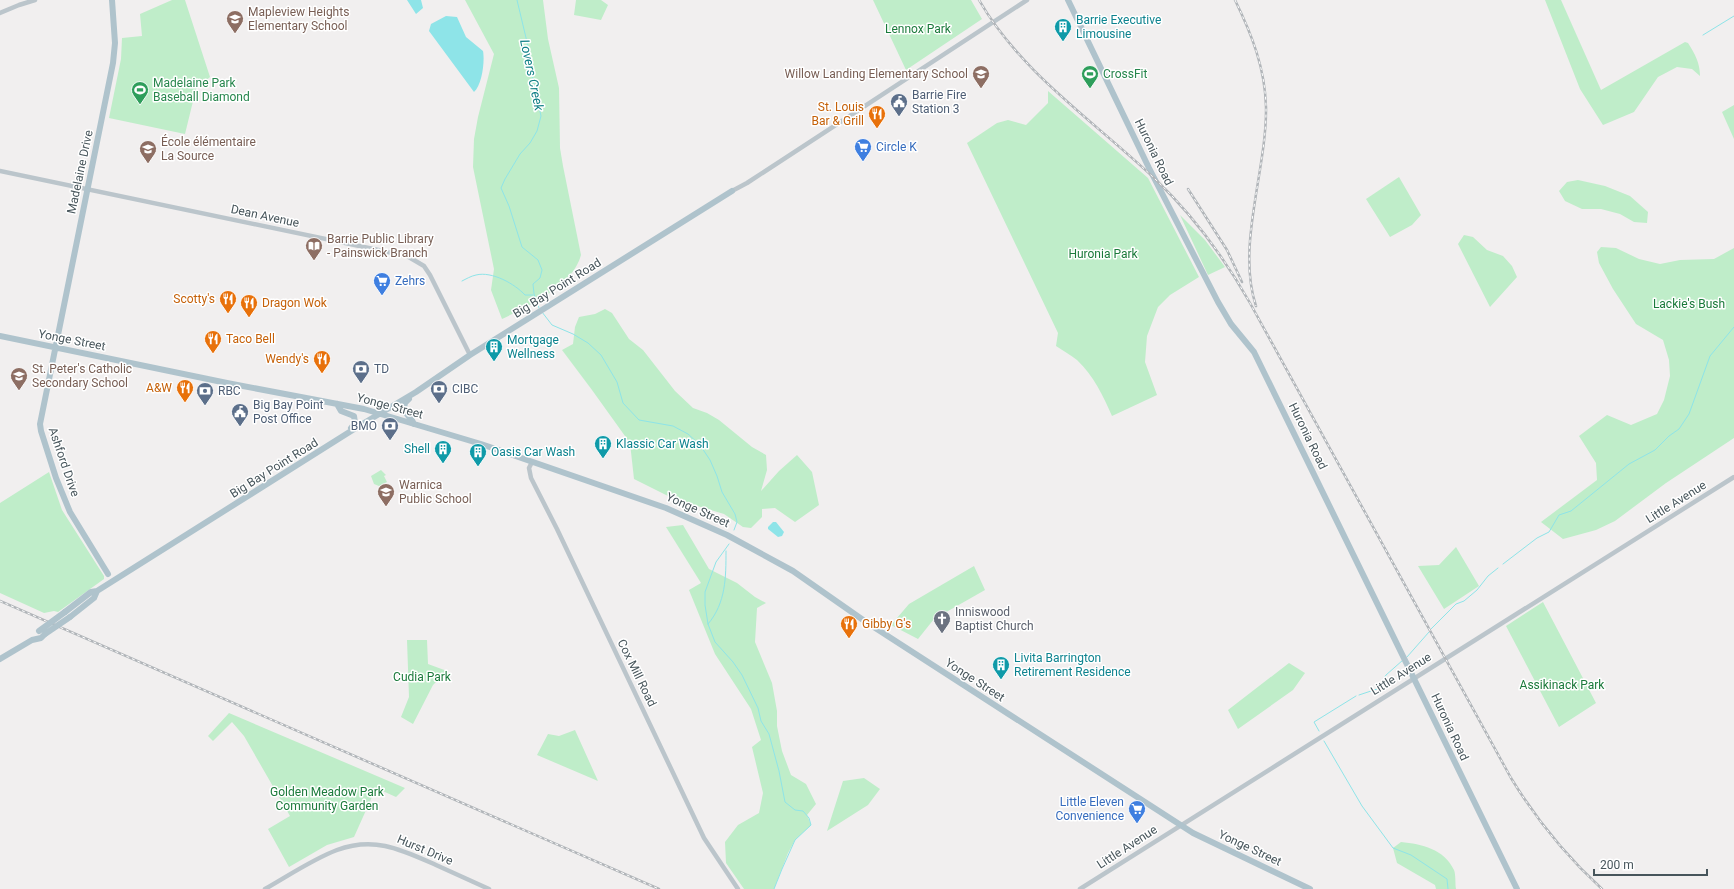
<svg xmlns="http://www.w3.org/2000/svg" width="1734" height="889" font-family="Roboto,sans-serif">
  <rect width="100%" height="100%" fill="#f1efef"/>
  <!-- green -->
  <path fill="#bfedc9" d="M172 0H185L210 77 196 89 185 134 109 118 121 59 122 38 142 36 140 14Z
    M465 0H543L548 39 559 88 560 148 563 166 581 255C573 286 529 306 502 319L491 290 494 269 473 167 474 139 478 117 494 54Z
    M576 0H601L608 5 601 20 574 15Z
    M873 0H971L982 19 906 70Z
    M1545 0H1561L1601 90 1685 42 1688 43C1695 54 1700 63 1700 76L1692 69 1677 67 1658 77 1634 112 1603 125 1580 89Z
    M1048 91 1148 178 1199 277 1170 295 1158 307 1147 336 1145 362 1157 395 1112 416C1103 396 1094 376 1077 360 1071 355 1063 351 1056 346L1058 333 967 143 997 123 1008 120 1026 125 1048 103Z
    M1734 105V139L1722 112Z
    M1399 177 1421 215 1412 225 1390 237 1366 199Z
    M1578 180 1605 186 1630 196 1648 212 1647 223 1634 222 1620 214 1601 209H1582L1565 201 1559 191 1567 182Z
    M1180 215 1205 240 1225 267 1208 275Z
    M1464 235 1473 237 1487 250 1503 256 1512 266 1517 277 1490 307 1458 244Z
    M1601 247 1616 248 1639 259 1660 264 1680 260 1714 259 1734 248V438L1666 483 1615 521 1596 530 1563 539 1541 522 1597 480 1596 463 1579 436 1607 415 1631 425 1657 414 1664 400 1670 376 1669 360 1663 340 1636 324 1613 289 1599 263 1597 252Z
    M605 309 612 313 629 339 643 350 675 391 693 408 707 413 719 420 752 447 766 455 767 470 761 491 779 471 797 455 812 472 819 505 795 522 775 508 762 509V517L751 528 743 527 724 514 674 499 634 479 630 443 592 390 562 350 573 344 575 327 579 317 595 314Z
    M381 470 386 475 384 476 387 482 379 486 374 484 371 476Z
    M49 472 62 510 104 576V579L58 612 54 611 44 613 0 593V503Z
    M683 525 709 569 737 583 755 597 766 603 757 608 755 642 772 683 777 711V726L782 751 791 775 806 784 816 804 807 815 811 825 795 840 788 853 774 889H744L726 863 725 842 738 825 759 813 763 793 752 747 761 740 751 709 715 654 689 590 701 583 666 527Z
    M1456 547 1479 586 1444 609 1418 566 1439 565Z
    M974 566 985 590 934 619 918 639 891 625 909 604Z
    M1543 602 1596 703 1559 727 1506 626Z
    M407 640H427L428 664 447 671 433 685 413 724 401 717 409 697Z
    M1289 663 1305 673 1293 690 1238 729 1228 710Z
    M229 713 405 788 396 797 376 788 354 837 327 845 289 867 268 829 290 816 244 736 232 722 213 741 208 736Z
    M575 730 598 781 537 755 548 734 559 736Z
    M864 778 880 789 868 805 827 831 843 781Z
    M1401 842C1422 844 1444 849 1454 870 1456 875 1455 884 1456 889H1436L1435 885 1397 863 1393 848Z"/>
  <!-- water -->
  <path fill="#8ee4e8" d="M407 0H421L423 8 416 14Z
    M446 16 457 17 466 37 483 51C485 61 482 85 474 92L429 31 431 24Z
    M773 522H776L784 532 782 536 778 537 768 529V527Z"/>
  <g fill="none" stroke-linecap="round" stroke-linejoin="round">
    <!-- stream -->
    <path stroke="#8ee4e8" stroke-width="1" d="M517 0 532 63V75L541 116 537 131 530 143 520 154 505 179 501 188 509 206 522 247 538 260 542 270 540 278 533 284 534 294 539 308
      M1703 35 1734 16
      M462 281C466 279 471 276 476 275 492 271 515 284 525 295H533
      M542 312 552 325 573 334 588 343 601 355 617 382 623 403 639 420 673 426 688 434 700 445 710 460 717 476 722 492 735 514 737 522 734 530
      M729 544 716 562 705 592V605L708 624 715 642 733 662 742 675 758 708 761 721 769 734 779 771 785 802 795 810 803 811 809 818 811 825 795 840 782 869 774 889
      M1503 564 1537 538 1549 532 1559 515 1571 511 1629 464 1655 450 1669 436 1679 429 1689 414 1710 356 1734 327
      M708 624C726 603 726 577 726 551
      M1431 629 1456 604 1464 601 1477 590 1488 576 1498 568
      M1407 657 1429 632
      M1359 695 1377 689 1386 675 1403 660
      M1319 731 1314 722 1356 696
      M1324 741 1362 806 1393 848 1411 855 1447 879 1448 889"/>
    <!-- minor -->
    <path stroke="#bbc5cb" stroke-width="4.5" d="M0 13 19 5 35 0
      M0 171 407 256 424 266 430 275 470 355
      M732 191 747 183 1027 0
      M532 462 529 468 531 478 557 529 704 838 738 889
      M265 889C288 876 313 859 337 850 375 836 402 850 436 865 454 873 471 881 489 889
      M1080 889 1734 477"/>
    <!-- major -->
    <path stroke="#afc3cc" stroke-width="6" d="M1068 0 1149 168 1218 302 1231 324 1254 352 1517 889
      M0 336 227 383 364 409 481 444 666 508 727 535 793 571 866 622 1193 833 1310 889
      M409 399 405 403C402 414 410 415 414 424
      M337 404 341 411 354 416 355 423 351 428
      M108 574 70 512 56 478 41 431 40 424 113 63 115 43 112 0
      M65 612 91 592 97 591 359 426 416 392 470 355 732 191
      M70 617 94 598 97 591
      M0 659 32 640 41 638 45 634"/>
    <defs>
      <path id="rail" d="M979 0C1021 73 1094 121 1154 178 1193 215 1224 257 1250 303L1511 778C1536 819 1566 856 1602 889
        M1235 0C1252 35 1265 68 1266 107 1267 170 1236 246 1256 306
        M1188 189 1227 250 1242 282
        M0 601 659 889"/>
    </defs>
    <!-- rail casing -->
    <use href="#rail" stroke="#b1b5b9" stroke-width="2.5"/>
    <!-- rail -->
    <use href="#rail" stroke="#fff" stroke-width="1" stroke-dasharray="3" stroke-linecap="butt"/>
    <!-- major-bridge -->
    <path stroke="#afc3cc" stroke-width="6" d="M39 631 65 612
      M45 634 70 617"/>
  </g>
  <!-- icons -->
  <defs>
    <symbol id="school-pin" viewBox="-11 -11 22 30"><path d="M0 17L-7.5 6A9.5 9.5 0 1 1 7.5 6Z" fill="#8d6e63" stroke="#fff"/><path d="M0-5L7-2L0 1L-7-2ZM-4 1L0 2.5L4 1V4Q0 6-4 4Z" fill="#fff"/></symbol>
    <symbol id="building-pin" viewBox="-11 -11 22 30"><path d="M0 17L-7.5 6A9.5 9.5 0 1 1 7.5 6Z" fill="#0f9aa8" stroke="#fff"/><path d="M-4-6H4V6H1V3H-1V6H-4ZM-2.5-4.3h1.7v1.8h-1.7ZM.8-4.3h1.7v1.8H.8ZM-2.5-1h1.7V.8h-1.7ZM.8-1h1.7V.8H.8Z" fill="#fff"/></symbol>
    <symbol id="stadium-pin" viewBox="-11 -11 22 30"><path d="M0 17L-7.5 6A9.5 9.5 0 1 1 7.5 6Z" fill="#2e9e5b" stroke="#fff"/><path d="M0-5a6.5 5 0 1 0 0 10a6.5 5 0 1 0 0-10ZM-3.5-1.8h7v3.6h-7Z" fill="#fff"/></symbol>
    <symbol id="civic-pin" viewBox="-11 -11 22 30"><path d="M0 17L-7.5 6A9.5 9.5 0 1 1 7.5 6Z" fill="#5c6f8a" stroke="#fff"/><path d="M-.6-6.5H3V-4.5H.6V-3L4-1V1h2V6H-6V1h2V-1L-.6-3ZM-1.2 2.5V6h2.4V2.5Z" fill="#fff"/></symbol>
    <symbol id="restaurant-pin" viewBox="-11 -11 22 30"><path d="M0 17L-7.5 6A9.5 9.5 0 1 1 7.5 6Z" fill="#e8710a" stroke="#fff"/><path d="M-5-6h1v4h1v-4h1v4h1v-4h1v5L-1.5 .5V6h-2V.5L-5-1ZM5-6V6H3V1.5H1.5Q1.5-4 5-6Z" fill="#fff"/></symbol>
    <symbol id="supermarket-pin" viewBox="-11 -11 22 30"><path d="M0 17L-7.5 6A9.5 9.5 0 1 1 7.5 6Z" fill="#3f7fe0" stroke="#fff"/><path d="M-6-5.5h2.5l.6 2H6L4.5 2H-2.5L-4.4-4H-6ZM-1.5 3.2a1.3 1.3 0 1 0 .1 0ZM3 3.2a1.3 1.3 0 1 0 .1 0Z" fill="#fff"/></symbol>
    <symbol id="library-pin" viewBox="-11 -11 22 30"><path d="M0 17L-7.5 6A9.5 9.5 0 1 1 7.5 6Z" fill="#8d6e63" stroke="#fff"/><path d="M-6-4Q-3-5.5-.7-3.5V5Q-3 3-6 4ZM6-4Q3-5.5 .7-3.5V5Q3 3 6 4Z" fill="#fff"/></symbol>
    <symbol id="bank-pin" viewBox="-11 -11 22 30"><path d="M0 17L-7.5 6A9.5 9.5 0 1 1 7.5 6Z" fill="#5c6f8a" stroke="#fff"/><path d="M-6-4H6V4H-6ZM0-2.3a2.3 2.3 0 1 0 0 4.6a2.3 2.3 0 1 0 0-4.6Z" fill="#fff"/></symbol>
    <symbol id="church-pin" viewBox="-11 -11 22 30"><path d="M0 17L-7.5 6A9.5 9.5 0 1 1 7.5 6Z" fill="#6b7280" stroke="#fff"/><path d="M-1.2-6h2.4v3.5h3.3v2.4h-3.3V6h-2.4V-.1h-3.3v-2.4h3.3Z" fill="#fff"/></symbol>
  </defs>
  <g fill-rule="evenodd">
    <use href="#school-pin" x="225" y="9" width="20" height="27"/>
    <use href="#building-pin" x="1053" y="17" width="20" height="27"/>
    <use href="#school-pin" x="971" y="64" width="20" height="27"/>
    <use href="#stadium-pin" x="1080" y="64" width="20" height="27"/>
    <use href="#stadium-pin" x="130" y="80" width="20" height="27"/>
    <use href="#civic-pin" x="889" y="92" width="20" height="27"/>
    <use href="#restaurant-pin" x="867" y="104" width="20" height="27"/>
    <use href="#supermarket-pin" x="853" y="137" width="20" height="27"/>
    <use href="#school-pin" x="138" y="139" width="20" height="27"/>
    <use href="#library-pin" x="304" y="236" width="20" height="27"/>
    <use href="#supermarket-pin" x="372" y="271" width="20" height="27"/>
    <use href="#restaurant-pin" x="218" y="289" width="20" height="27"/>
    <use href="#restaurant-pin" x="239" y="293" width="20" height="27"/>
    <use href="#restaurant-pin" x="203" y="329" width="20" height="27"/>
    <use href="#building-pin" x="484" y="337" width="20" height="27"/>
    <use href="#restaurant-pin" x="312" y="349" width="20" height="27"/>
    <use href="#bank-pin" x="351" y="359" width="20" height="27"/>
    <use href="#school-pin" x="9" y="366" width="20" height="27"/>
    <use href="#restaurant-pin" x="175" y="378" width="20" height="27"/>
    <use href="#bank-pin" x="429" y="379" width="20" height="27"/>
    <use href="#bank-pin" x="195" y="381" width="20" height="27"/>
    <use href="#civic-pin" x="230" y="402" width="20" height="27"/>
    <use href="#bank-pin" x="380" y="416" width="20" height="27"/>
    <use href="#building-pin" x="593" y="434" width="20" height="27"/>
    <use href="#building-pin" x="433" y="439" width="20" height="27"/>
    <use href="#building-pin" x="468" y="442" width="20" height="27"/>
    <use href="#school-pin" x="376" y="482" width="20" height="27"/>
    <use href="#church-pin" x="932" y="609" width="20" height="27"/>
    <use href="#restaurant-pin" x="839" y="614" width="20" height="27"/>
    <use href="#building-pin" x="991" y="655" width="20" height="27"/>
    <use href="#supermarket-pin" x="1127" y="799" width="20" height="27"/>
  </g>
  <g text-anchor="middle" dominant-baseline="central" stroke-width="3" stroke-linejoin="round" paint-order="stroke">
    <!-- education labels -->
    <g font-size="12" fill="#785e54" stroke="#fff" text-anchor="start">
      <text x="248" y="12">Mapleview Heights<tspan x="248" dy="14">Elementary School</tspan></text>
      <text x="968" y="74" text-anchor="end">Willow Landing Elementary School</text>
      <text x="161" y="142">École élémentaire<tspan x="161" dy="14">La Source</tspan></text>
      <text x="327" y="239">Barrie Public Library<tspan x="327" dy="14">- Painswick Branch</tspan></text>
      <text x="32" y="369">St. Peter's Catholic<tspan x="32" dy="14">Secondary School</tspan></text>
      <text x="399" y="485">Warnica<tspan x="399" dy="14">Public School</tspan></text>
    </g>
    <!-- culture labels -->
    <g font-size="12" fill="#0d838f" stroke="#fff" text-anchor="start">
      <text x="1076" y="20">Barrie Executive<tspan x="1076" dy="14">Limousine</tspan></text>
      <text x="507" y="340">Mortgage<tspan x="507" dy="14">Wellness</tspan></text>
      <text x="616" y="444">Klassic Car Wash</text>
      <text x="430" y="449" text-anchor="end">Shell</text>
      <text x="491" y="452">Oasis Car Wash</text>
      <text x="1014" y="658">Livita Barrington<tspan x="1014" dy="14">Retirement Residence</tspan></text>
    </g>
    <!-- park labels -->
    <g font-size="12" fill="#1b7a3b" stroke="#fff">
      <text x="918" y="29">Lennox Park</text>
      <text x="1103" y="254">Huronia Park</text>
      <text x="1689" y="304">Lackie's Bush</text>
      <text x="422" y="677">Cudia Park</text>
      <text x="1562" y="685">Assikinack Park</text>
      <text x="327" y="792">Golden Meadow Park<tspan x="327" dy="14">Community Garden</tspan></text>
    </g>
    <!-- leisure labels -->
    <g font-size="12" fill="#27864d" stroke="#fff" text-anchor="start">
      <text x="1103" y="74">CrossFit</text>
      <text x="153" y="83">Madelaine Park<tspan x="153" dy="14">Baseball Diamond</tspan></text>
    </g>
    <!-- service labels -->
    <g font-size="12" fill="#4e5e75" stroke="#fff" text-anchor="start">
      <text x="912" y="95">Barrie Fire<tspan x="912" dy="14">Station 3</tspan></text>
      <text x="374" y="369">TD</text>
      <text x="452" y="389">CIBC</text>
      <text x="218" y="391">RBC</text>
      <text x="253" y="405">Big Bay Point<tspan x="253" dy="14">Post Office</tspan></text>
      <text x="377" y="426" text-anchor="end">BMO</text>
    </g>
    <!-- food labels -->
    <g font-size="12" fill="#c56008" stroke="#fff" text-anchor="end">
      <text x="864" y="107">St. Louis<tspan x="864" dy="14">Bar &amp; Grill</tspan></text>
      <text x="215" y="299">Scotty's</text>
      <text x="262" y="303" text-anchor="start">Dragon Wok</text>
      <text x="226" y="339" text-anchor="start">Taco Bell</text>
      <text x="309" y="359">Wendy's</text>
      <text x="172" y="388">A&amp;W</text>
      <text x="862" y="624" text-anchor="start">Gibby G's</text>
    </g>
    <!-- shop labels -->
    <g font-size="12" fill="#366cbe" stroke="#fff" text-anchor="start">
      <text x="876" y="147">Circle K</text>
      <text x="395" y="281">Zehrs</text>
      <text x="1124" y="802" text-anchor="end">Little Eleven<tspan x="1124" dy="14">Convenience</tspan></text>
    </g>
    <!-- street labels -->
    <g font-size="12" fill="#47555b" stroke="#fff">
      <text transform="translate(1154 152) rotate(64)">Huronia Road</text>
      <text transform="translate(80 172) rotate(-78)">Madelaine Drive</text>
      <text transform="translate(265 216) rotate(12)">Dean Avenue</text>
      <text transform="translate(557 288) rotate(-32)">Big Bay Point Road</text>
      <text transform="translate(72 340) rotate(11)">Yonge Street</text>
      <text transform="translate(390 406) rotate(15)">Yonge Street</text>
      <text transform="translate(1308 436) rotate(64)">Huronia Road</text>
      <text transform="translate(64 462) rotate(71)">Ashford Drive</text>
      <text transform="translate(274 468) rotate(-32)">Big Bay Point Road</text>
      <text transform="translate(1676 502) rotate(-32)">Little Avenue</text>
      <text transform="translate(698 510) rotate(24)">Yonge Street</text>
      <text transform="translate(637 673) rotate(64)">Cox Mill Road</text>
      <text transform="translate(1401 674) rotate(-32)">Little Avenue</text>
      <text transform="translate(975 680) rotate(33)">Yonge Street</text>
      <text transform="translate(1450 727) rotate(65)">Huronia Road</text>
      <text transform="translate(1127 847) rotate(-33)">Little Avenue</text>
      <text transform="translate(1250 848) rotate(25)">Yonge Street</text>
      <text transform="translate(425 850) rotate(23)">Hurst Drive</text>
    </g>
    <!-- worship labels -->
    <g font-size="12" fill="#5b616d" stroke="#fff" text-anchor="start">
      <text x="955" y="612">Inniswood<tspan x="955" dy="14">Baptist Church</tspan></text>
    </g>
    <!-- water labels -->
    <g font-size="13" font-style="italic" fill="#128187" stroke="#fff">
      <text transform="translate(532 75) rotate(78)">Lovers Creek</text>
    </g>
  </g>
  <!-- scale -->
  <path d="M1594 869v6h113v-6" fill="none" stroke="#47555b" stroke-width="2"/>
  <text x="1600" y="869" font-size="12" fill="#47555b" stroke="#ffffff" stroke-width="3" paint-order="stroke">200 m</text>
</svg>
